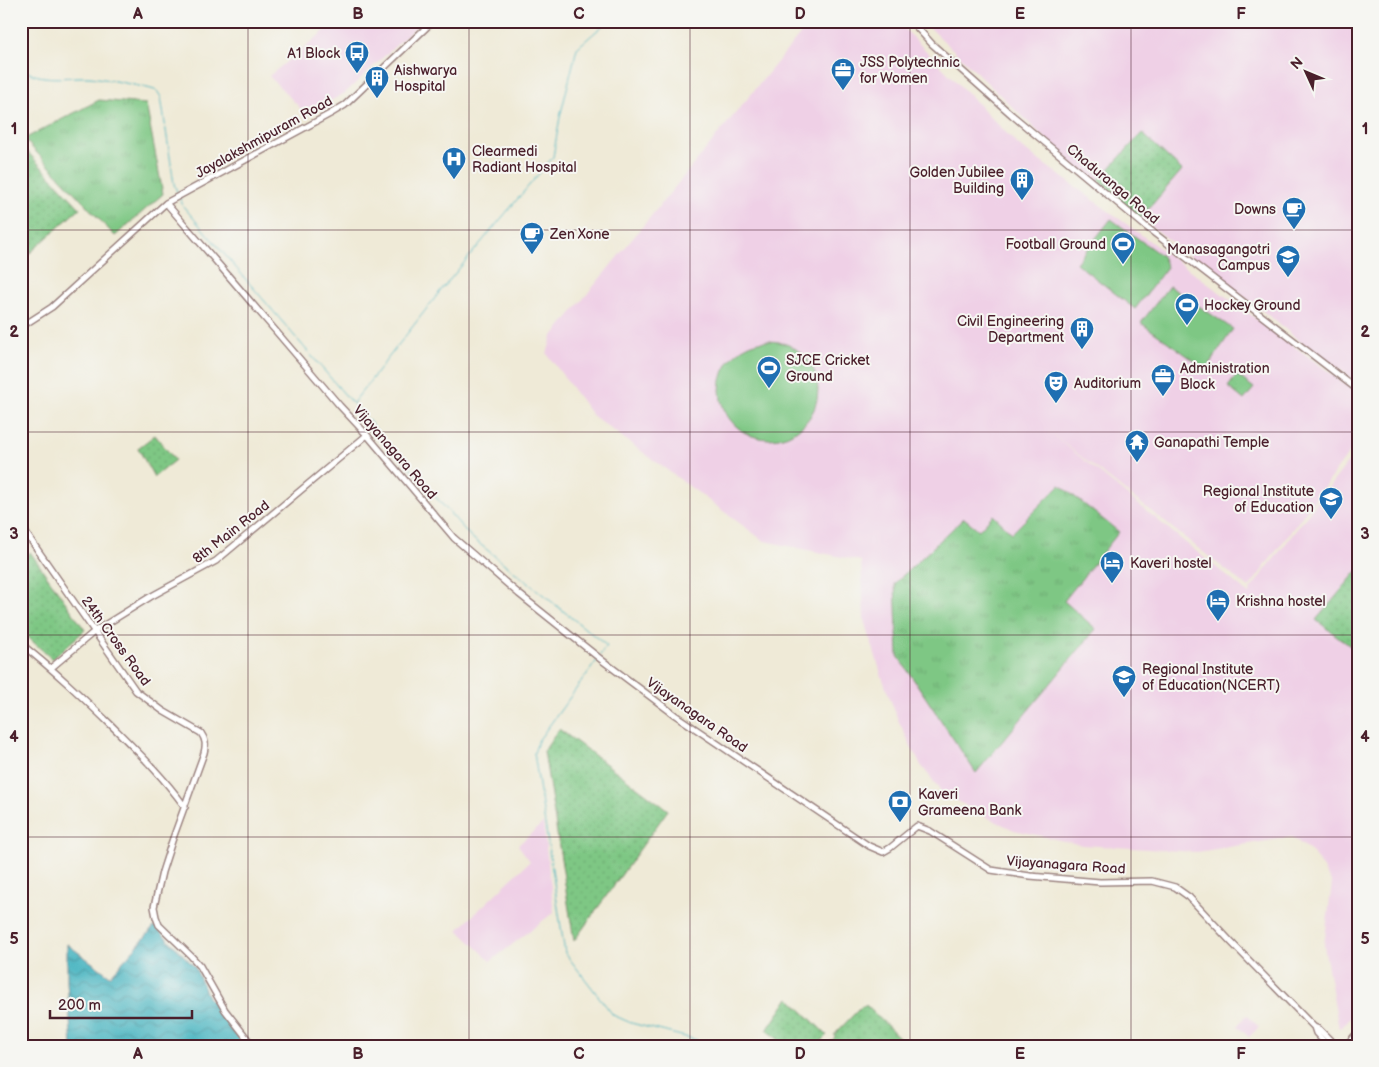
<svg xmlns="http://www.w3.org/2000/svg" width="1379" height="1067" font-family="'Balsamiq Sans',sans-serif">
  <defs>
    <pattern id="grass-tufts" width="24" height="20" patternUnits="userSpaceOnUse" patternTransform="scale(1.25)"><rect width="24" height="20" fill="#7ec784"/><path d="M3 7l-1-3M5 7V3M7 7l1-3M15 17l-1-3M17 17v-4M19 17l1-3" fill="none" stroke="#6eaa72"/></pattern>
    <pattern id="park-dots" width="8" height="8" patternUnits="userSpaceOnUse" patternTransform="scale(1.25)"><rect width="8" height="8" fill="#7ec784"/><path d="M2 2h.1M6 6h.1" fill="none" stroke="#6eaa72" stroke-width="1.8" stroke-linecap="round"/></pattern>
    <pattern id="water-waves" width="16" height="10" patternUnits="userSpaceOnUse" patternTransform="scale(1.25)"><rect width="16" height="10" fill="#43b2bf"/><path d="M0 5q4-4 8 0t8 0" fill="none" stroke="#3a909b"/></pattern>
  </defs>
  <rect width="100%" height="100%" fill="#f6f6f2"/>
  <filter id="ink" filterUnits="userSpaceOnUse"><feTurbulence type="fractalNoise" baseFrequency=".02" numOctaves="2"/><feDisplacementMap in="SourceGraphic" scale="10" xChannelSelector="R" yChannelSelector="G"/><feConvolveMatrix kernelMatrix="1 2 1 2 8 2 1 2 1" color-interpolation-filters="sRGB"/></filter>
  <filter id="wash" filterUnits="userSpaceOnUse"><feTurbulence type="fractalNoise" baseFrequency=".0096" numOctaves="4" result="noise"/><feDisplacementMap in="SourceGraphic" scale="20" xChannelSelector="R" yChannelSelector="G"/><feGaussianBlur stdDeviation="1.12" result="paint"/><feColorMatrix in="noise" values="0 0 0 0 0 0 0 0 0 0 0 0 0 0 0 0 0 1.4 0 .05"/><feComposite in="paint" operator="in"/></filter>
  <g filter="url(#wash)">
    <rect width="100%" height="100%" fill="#efead7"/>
    <!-- built -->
    <path fill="#efd0e6" d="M337 21H422L345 93 306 114 269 76Z
      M811 21H897L1018 145 1358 393V441L1249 588 1042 426 1249 594 1251 592 1250 590 1358 449V1011L1339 1029 1324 946 1332 883 1313 853 1292 837 1197 852 1082 845 1014 830 978 813 941 791 920 764 898 720 882 677 864 618 861 561 764 541 592 415 547 354 552 337Z
      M923 21H1358V383L1338 368 1336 371 1273 319 1080 172Z
      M543 823 554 912 491 961 458 930 530 861 518 845Z
      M1247 1015 1259 1027 1249 1037 1237 1026Z"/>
    <!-- grass -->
    <path fill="url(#grass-tufts)" stroke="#647358" d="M99 100 146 104 163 194 115 236 24 139Z
      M1060 485 1119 532 1064 601 1096 629 976 773 898 656 895 583 964 518 979 530 993 515 1012 533Z"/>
    <!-- park -->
    <path fill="url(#park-dots)" stroke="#647358" d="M1142 133 1182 170 1139 220 1098 181Z
      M21 145 80 208 21 261Z
      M155 435 175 460 154 477 138 448Z
      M30 552 85 630 52 659 21 631V561Z
      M1358 570V652L1316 620Z
      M559 729 668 810 574 941 544 751Z
      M789 998 827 1035 816 1046H786L767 1030Z
      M866 1005 908 1046H827L835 1037 834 1035 862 1006 864 1007Z"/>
    <!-- pitch -->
    <path fill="#7ec784" stroke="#647358" d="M1111 219 1162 256 1167 267 1135 309 1076 263Z
      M1169 286 1233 329 1206 369 1141 323Z
      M720 390a49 49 0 1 1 98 0a49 49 0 1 1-98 0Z
      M1237 375 1254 388 1244 400 1228 387Z"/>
    <!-- water -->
    <path fill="url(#water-waves)" stroke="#466875" d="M155 926 195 967 208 997 247 1046H72L67 982V944L110 976Z"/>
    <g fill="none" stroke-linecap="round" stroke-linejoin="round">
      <!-- stream -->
      <path stroke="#43b2bf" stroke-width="1" d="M21 68C41 83 66 76 89 77 97 77 152 88 157 91L161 97 174 184 178 194
        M180 198 183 206 352 403
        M600 655 607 646 471 537 353 403 442 289 553 157 560 117 577 48 608 21
        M598 659 538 741 534 753 565 953 613 1015 631 1023 720 1046"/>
    </g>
  </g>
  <g filter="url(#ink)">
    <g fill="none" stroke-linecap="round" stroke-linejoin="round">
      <defs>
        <path id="minor" d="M911 21 932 44 1012 115 1145 226 1358 390
          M166 203 340 406 367 435 454 538 519 594 603 661 675 715 869 846 883 852 890 848 917 826 930 831 991 870 1030 876 1100 882 1152 881 1175 887 1189 897 1231 942 1314 1027 1319 1029 1336 1046
          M21 327 52 307 166 203 330 114 345 105 433 21
          M21 526 136 691 163 711 201 733C206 740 206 745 204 753L172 841 162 872 154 907 156 917 159 925 191 956 200 966 225 1010 253 1046
          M21 644C53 669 81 696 110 724 137 751 163 776 185 807
          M51 668 95 631 150 597 216 561 367 435
          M1314 1027 1316 1033 1328 1046"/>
        <path id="major" d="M1346 1046 1358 1033
          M1356 1046 1358 1044"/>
      </defs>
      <!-- minor casing -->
      <use href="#minor" stroke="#9c8481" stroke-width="8"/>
      <!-- major casing -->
      <use href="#major" stroke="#9c8481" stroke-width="9"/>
      <!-- minor -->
      <use href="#minor" stroke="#fff" stroke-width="5"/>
      <!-- major -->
      <use href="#major" stroke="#fff" stroke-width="6"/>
    </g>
  </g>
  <!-- grid -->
  <path fill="none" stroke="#4a1f2b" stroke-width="1" stroke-opacity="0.55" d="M248 21V1046M469 21V1046M690 21V1046M910 21V1046M1131 21V1046M21 230H1358M21 432H1358M21 635H1358M21 837H1358"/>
  <!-- icons -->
  <defs>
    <symbol id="bus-pin" viewBox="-11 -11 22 30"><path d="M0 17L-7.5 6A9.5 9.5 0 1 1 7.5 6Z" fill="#1f6fb2" stroke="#f6f6f2"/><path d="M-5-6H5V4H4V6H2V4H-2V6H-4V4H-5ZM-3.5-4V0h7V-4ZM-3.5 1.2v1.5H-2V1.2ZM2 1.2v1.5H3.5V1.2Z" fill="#fff"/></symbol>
    <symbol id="office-pin" viewBox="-11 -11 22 30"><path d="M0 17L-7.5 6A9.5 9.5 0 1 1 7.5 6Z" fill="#1f6fb2" stroke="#f6f6f2"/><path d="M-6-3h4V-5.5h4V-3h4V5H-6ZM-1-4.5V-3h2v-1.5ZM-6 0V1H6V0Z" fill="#fff"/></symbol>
    <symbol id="building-pin" viewBox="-11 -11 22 30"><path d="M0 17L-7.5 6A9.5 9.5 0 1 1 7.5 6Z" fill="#1f6fb2" stroke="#f6f6f2"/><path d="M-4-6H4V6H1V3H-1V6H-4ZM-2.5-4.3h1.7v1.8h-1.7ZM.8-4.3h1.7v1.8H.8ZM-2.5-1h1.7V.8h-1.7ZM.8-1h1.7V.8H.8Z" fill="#fff"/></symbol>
    <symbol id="hospital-pin" viewBox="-11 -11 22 30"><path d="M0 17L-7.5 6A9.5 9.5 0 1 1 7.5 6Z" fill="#1f6fb2" stroke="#f6f6f2"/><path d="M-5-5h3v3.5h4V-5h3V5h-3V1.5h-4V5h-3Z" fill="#fff"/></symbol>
    <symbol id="cafe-pin" viewBox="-11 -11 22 30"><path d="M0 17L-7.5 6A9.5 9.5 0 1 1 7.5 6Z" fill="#1f6fb2" stroke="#f6f6f2"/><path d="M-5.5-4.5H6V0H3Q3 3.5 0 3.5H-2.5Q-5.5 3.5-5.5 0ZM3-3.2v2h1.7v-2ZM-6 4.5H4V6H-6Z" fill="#fff"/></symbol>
    <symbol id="stadium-pin" viewBox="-11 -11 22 30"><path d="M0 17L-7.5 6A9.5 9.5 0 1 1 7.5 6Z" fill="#1f6fb2" stroke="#f6f6f2"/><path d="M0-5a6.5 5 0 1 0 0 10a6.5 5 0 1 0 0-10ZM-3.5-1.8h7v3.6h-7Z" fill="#fff"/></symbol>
    <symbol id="university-pin" viewBox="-11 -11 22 30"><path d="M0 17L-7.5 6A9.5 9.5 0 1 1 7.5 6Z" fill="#1f6fb2" stroke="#f6f6f2"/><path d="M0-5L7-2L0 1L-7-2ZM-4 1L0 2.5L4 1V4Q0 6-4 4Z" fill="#fff"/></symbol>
    <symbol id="theatre-pin" viewBox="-11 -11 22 30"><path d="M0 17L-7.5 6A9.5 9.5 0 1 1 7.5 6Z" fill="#1f6fb2" stroke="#f6f6f2"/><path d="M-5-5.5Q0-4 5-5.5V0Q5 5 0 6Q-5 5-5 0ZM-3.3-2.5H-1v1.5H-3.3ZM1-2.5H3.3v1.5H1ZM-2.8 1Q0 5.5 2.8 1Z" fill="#fff"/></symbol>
    <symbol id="temple-pin" viewBox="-11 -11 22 30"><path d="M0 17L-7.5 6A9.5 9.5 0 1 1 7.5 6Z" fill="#1f6fb2" stroke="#f6f6f2"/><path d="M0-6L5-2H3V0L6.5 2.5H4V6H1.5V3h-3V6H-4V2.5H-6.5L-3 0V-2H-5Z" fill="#fff"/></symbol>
    <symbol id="hotel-pin" viewBox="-11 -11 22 30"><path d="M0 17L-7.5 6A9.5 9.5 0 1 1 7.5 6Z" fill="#1f6fb2" stroke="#f6f6f2"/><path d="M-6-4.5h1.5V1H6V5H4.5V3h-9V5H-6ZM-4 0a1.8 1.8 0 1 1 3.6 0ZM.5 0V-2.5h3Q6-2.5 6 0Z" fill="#fff"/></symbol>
    <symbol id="bank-pin" viewBox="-11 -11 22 30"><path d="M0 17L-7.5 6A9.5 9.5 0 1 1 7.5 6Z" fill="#1f6fb2" stroke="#f6f6f2"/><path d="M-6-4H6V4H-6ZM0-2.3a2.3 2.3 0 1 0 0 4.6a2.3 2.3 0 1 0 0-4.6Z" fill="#fff"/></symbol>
  </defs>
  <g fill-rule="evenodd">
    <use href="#bus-pin" x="343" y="39" width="28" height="38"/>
    <use href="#office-pin" x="829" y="56" width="28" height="38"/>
    <use href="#building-pin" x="363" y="64" width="28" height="38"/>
    <use href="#hospital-pin" x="440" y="145" width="28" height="38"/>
    <use href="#building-pin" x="1008" y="166" width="28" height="38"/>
    <use href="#cafe-pin" x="1280" y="195" width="28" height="38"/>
    <use href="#cafe-pin" x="518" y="220" width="28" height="38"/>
    <use href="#stadium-pin" x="1109" y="230" width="28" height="38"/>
    <use href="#university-pin" x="1274" y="243" width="28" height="38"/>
    <use href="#stadium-pin" x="1173" y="291" width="28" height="38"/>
    <use href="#building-pin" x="1068" y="315" width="28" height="38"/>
    <use href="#stadium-pin" x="755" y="354" width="28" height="38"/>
    <use href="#office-pin" x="1149" y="362" width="28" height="38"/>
    <use href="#theatre-pin" x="1042" y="369" width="28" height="38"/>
    <use href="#temple-pin" x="1123" y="428" width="28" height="38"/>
    <use href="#university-pin" x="1317" y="485" width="28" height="38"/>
    <use href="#hotel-pin" x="1098" y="549" width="28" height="38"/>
    <use href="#hotel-pin" x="1204" y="587" width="28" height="38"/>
    <use href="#university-pin" x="1110" y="663" width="28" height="38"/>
    <use href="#bank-pin" x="886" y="788" width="28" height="38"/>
  </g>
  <g text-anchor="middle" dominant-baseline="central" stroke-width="4" stroke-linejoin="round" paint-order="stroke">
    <!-- poi labels -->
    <g font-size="14" fill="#4a1f2b" stroke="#f6f6f2" text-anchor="start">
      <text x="340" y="53" text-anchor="end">A1 Block</text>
      <text x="860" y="62">JSS Polytechnic<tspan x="860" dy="16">for Women</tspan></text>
      <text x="394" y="70">Aishwarya<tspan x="394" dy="16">Hospital</tspan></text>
      <text x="472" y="151">Clearmedi<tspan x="472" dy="16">Radiant Hospital</tspan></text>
      <text x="1004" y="172" text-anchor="end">Golden Jubilee<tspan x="1004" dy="16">Building</tspan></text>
      <text x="1276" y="209" text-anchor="end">Downs</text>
      <text x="550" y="234">Zen Xone</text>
      <text x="1106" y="244" text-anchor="end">Football Ground</text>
      <text x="1270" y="249" text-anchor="end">Manasagangotri<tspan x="1270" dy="16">Campus</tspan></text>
      <text x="1204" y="305">Hockey Ground</text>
      <text x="1064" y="321" text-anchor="end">Civil Engineering<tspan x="1064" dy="16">Department</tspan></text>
      <text x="786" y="360">SJCE Cricket<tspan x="786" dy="16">Ground</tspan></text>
      <text x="1180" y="368">Administration<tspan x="1180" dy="16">Block</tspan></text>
      <text x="1074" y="383">Auditorium</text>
      <text x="1154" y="442">Ganapathi Temple</text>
      <text x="1314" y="491" text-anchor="end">Regional Institute<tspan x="1314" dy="16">of Education</tspan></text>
      <text x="1130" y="563">Kaveri hostel</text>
      <text x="1236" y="601">Krishna hostel</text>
      <text x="1142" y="669">Regional Institute<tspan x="1142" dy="16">of Education(NCERT)</tspan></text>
      <text x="918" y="794">Kaveri<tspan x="918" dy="16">Grameena Bank</tspan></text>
    </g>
    <!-- street labels -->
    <g font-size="14" fill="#4a1f2b" stroke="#f6f6f2">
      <text transform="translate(264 137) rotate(-29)">Jayalakshmipuram Road</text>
      <text transform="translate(1113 184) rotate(40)">Chaduranga Road</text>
      <text transform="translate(395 452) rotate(49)">Vijayanagara Road</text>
      <text transform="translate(231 532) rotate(-38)">8th Main Road</text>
      <text transform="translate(116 641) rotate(54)">24th Cross Road</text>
      <text transform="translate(697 715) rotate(35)">Vijayanagara Road</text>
      <text transform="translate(1066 865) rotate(4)">Vijayanagara Road</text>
    </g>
  </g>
  <!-- margin -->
  <rect width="1379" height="1067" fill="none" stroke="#f6f6f2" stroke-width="55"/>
  <!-- north arrow -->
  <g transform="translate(1306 72) rotate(314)" stroke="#f6f6f2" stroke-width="4" paint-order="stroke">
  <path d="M0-4L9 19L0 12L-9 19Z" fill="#4a1f2b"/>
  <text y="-8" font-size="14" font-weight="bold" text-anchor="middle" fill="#4a1f2b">N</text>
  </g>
  <!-- scale -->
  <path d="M50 1010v8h142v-8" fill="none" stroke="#4a1f2b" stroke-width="2.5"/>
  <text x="58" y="1010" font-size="15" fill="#4a1f2b" stroke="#f6f6f2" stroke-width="4" paint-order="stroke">200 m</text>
  <rect x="28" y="28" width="1324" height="1012" fill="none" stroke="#4a1f2b" stroke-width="2"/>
  <g font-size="16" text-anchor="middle" font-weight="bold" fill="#4a1f2b">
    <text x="138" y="19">A</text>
    <text x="358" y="19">B</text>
    <text x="579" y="19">C</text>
    <text x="800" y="19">D</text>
    <text x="1020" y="19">E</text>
    <text x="1241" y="19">F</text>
    <text x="14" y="134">1</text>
    <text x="1365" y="134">1</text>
    <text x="14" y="337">2</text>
    <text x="1365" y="337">2</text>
    <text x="14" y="539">3</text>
    <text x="1365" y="539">3</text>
    <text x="14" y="742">4</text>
    <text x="1365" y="742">4</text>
    <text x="14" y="944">5</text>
    <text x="1365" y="944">5</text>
    <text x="138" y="1059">A</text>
    <text x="358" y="1059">B</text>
    <text x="579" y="1059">C</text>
    <text x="800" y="1059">D</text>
    <text x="1020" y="1059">E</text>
    <text x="1241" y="1059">F</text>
  </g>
</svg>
